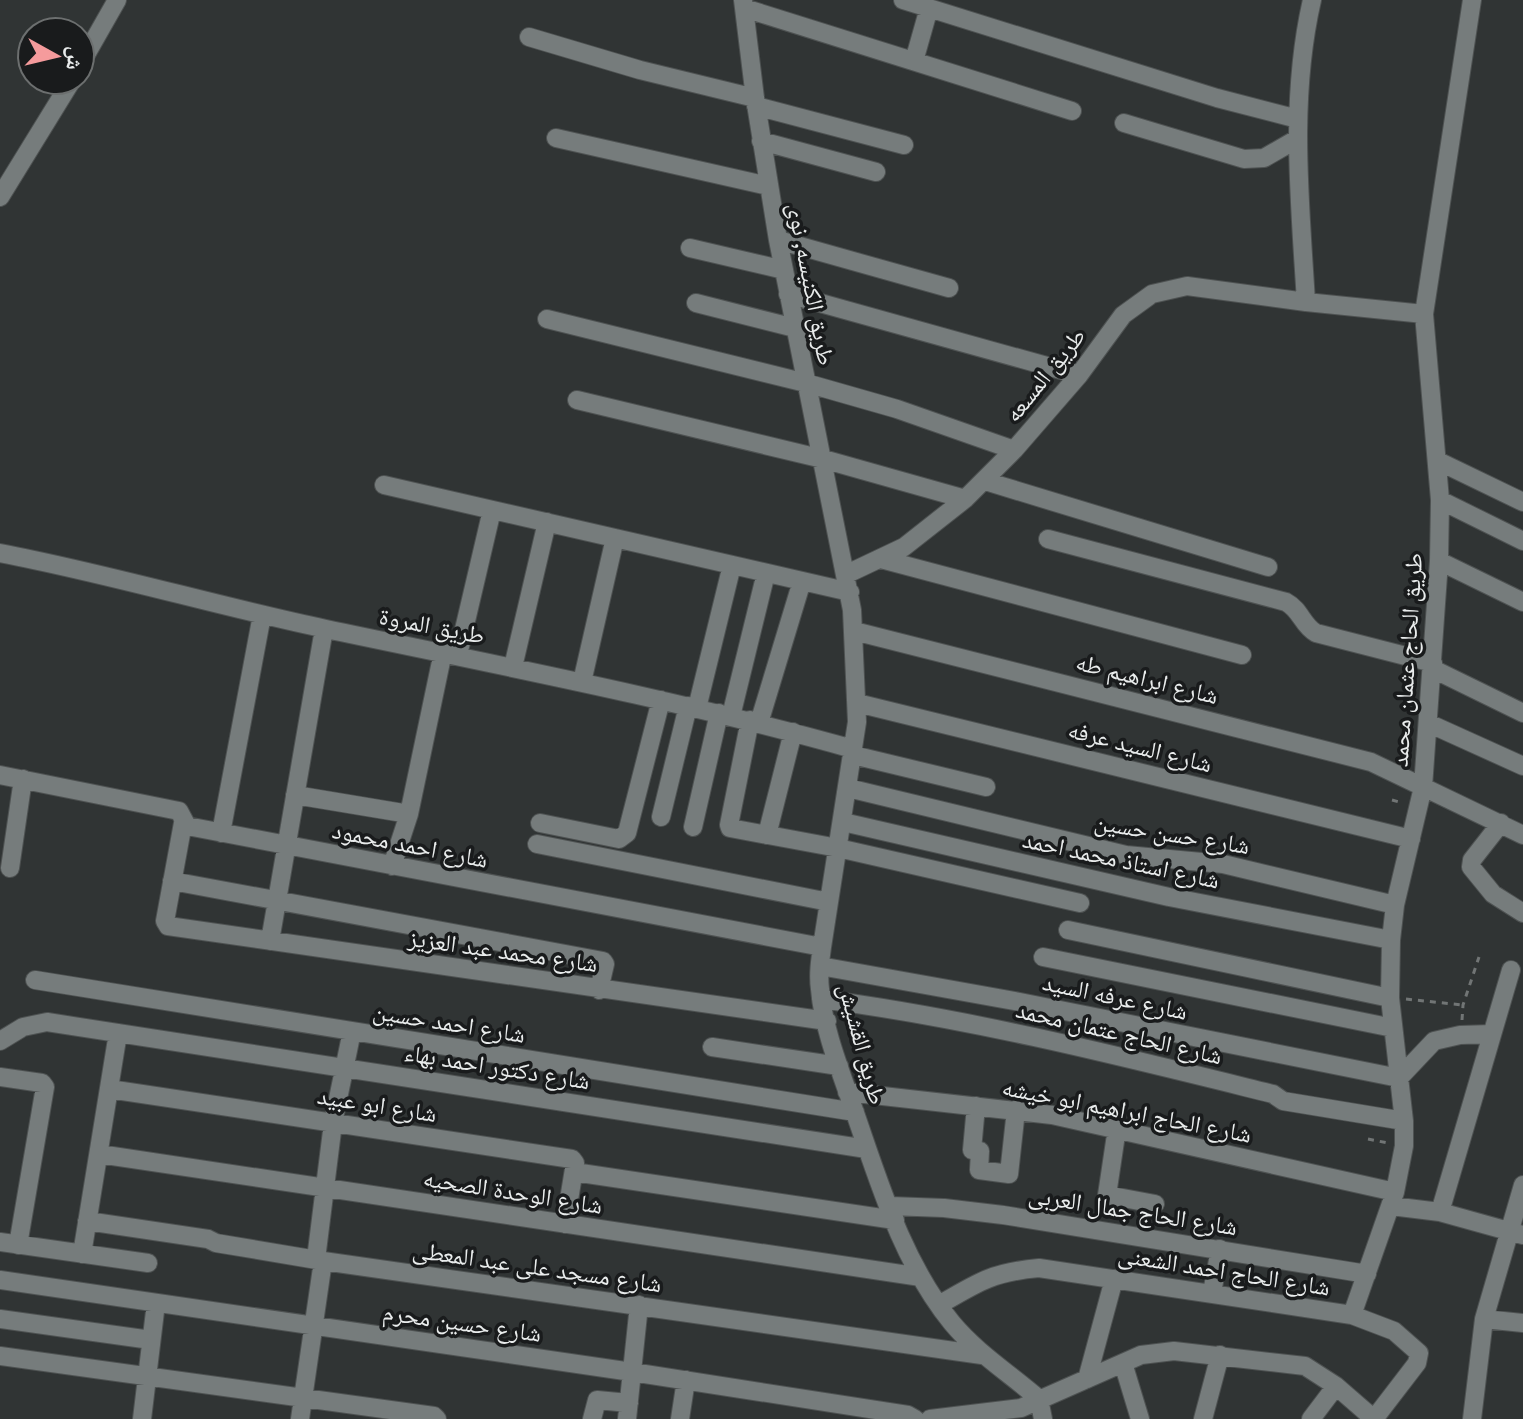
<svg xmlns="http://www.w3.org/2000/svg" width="1523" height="1419" font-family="'Roboto Serif','Noto Naskh Arabic',serif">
  <rect width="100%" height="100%" fill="#303434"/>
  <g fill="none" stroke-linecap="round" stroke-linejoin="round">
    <defs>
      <path id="minor" d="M743 0 755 98 778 240 852 610 857 722 822 947C820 961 818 975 820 989 823 1029 842 1075 855 1113 880 1185 903 1263 952 1323 977 1353 1009 1373 1039 1399L1043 1419
        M903 0 1217 98 1298 119
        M744 8 1072 111
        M529 37 640 70 755 98
        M914 61 929 8
        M80 65 117 0
        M756 106 904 145
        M1124 123 1244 159 1264 158 1297 139
        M556 138 768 186
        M761 141 876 172
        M0 197 72 80
        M778 240 949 288
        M690 248 784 270
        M788 294 1079 375
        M1306 302C1300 201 1289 100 1312 0
        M696 303 795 328
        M547 319 806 383 897 409 1014 450
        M577 400 823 459 965 499
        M1438 461 1523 502
        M985 481 1268 567
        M384 485 850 592
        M1440 500 1523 541
        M1048 539 1286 602C1301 610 1302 625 1316 633L1433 663
        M0 553C110 574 217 606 326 629 502 666 679 700 853 749
        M881 559 1242 655
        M1439 561 1523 602
        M847 574 904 547 965 499 1014 450 1079 375 1123 315 1152 294 1187 286 1306 302 1424 314
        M854 631 1371 762 1523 835
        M458 655 492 510
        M513 667 547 522
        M1433 669 1523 713
        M582 682 615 538
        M857 703 1411 839
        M697 708 732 565
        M731 716 766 573
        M750 720 729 825 730 828 838 848 1080 903
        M759 723 802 581
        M1428 723 1523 766
        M853 755 986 787
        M0 775 179 811 187 826 822 947
        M848 788 1126 855 1223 864 1395 905
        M295 795 409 814
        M661 817 688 706
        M843 822 1169 897 1391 940
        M183 823 165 921 168 926 827 1021
        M540 823 619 839 627 833 661 700
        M1501 823 1472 860 1471 867 1493 894 1523 913
        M693 827 719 713
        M221 833 262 615
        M767 835 793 732
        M537 844 829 902
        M392 866 409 814 443 652
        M10 868 23 779
        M172 881 603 961 605 964 599 990
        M1068 930 1390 998
        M270 941 324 629
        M1043 957 1393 1028
        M820 966 1020 1002 1399 1078 1434 1041 1460 1035 1492 1034
        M35 980 855 1112
        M821 999C974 1019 1123 1057 1273 1094L1283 1101 1404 1121
        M0 1041 23 1027 47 1022 867 1149
        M712 1047 839 1066
        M0 1077 42 1083 45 1087 18 1245
        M109 1089 572 1159 575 1163 565 1224
        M847 1092 1052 1115 1395 1192
        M976 1106 972 1150 980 1151 979 1170 1009 1174 1016 1110
        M1117 1128 1107 1195 1155 1204
        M99 1154 921 1277
        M574 1172 895 1220
        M890 1206 944 1208 1003 1215 1367 1274
        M1391 1206 1440 1212 1523 1235
        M1440 1212 1511 970
        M87 1221 208 1239 216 1243 323 1261 982 1355
        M0 1242 148 1263
        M82 1254 118 1033
        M316 1259 333 1123 352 1031
        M0 1280 632 1372 908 1415 915 1419
        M1212 1293 1220 1249
        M939 1305C978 1282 993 1272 1039 1268L1352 1315 1394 1331 1419 1353 1417 1363 1374 1419
        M1352 1315 1395 1192 1404 1146V1121L1390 998 1391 940 1395 905 1423 787 1439 561 1440 500 1424 314 1472 0
        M0 1319 151 1340
        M1484 1319 1523 1323
        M0 1356 434 1416 437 1419
        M1123 1363 1140 1419
        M1087 1379 1114 1279
        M142 1419 156 1303
        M300 1419 323 1261
        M592 1419 597 1400 629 1403
        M627 1419 639 1305
        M680 1419 686 1380
        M930 1419 1021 1408 1141 1355 1174 1351 1305 1366 1336 1386 1374 1419
        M1203 1419 1220 1355
        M1311 1419 1336 1386
        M1472 1419 1484 1319 1523 1185"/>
    </defs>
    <!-- minor casing -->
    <use href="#minor" stroke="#4e5252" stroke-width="20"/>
    <!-- path -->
    <path stroke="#717575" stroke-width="3" stroke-dasharray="6 6" stroke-linecap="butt" d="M1392 800 1403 803
      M1406 999 1462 1005
      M1462 1020 1463 1005 1479 957
      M1368 1139 1388 1143"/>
    <!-- minor -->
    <use href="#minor" stroke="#767c7c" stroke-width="18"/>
  </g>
  <g text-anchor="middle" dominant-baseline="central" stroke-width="7" stroke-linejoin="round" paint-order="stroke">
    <!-- street labels -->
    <g font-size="24" fill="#e9ecec" stroke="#191b1c">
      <text transform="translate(811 284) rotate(79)">طريق الكنيسه, نوى</text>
      <text transform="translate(1045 375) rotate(-51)">طريق المسعه</text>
      <text transform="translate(432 626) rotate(11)">طريق المروة</text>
      <text transform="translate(1407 660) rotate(-86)">طريق الحاج عثمان محمد</text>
      <text transform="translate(1147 679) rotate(14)">شارع ابراهيم طه</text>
      <text transform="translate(1140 747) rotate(14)">شارع السيد عرفه</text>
      <text transform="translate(1172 834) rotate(9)">شارع حسن حسين</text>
      <text transform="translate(410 845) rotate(11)">شارع احمد محمود</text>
      <text transform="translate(1121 860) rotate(12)">شارع استاذ محمد احمد</text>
      <text transform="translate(503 951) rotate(8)">شارع محمد عبد العزيز</text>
      <text transform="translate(1115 997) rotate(12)">شارع عرفه السيد</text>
      <text transform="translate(449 1023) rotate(9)">شارع احمد حسين</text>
      <text transform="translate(1119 1033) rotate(13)">شارع الحاج عتمان محمد</text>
      <text transform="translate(862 1044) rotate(75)">طريق القشيش</text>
      <text transform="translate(497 1067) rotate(9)">شارع دكتور احمد بهاء</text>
      <text transform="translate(377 1105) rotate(9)">شارع ابو عبيد</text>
      <text transform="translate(1127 1111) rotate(11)">شارع الحاج ابراهيم ابو خيشه</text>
      <text transform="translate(513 1192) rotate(9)">شارع الوحدة الصحيه</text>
      <text transform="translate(1133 1211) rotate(9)">شارع الحاج جمال العربى</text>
      <text transform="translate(537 1267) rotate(8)">شارع مسجد على عبد المعطى</text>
      <text transform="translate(1224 1271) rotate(9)">شارع الحاج احمد الشعنى</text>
      <text transform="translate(462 1323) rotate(8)">شارع حسين محرم</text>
    </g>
  </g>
  <!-- north arrow -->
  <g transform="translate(56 56) rotate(98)"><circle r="38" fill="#191b1c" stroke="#6c6f6f" stroke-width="2"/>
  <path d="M0-6L14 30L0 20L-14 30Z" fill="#f59b9c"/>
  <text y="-12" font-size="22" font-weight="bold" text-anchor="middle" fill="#e9ecec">ش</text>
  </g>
</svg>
